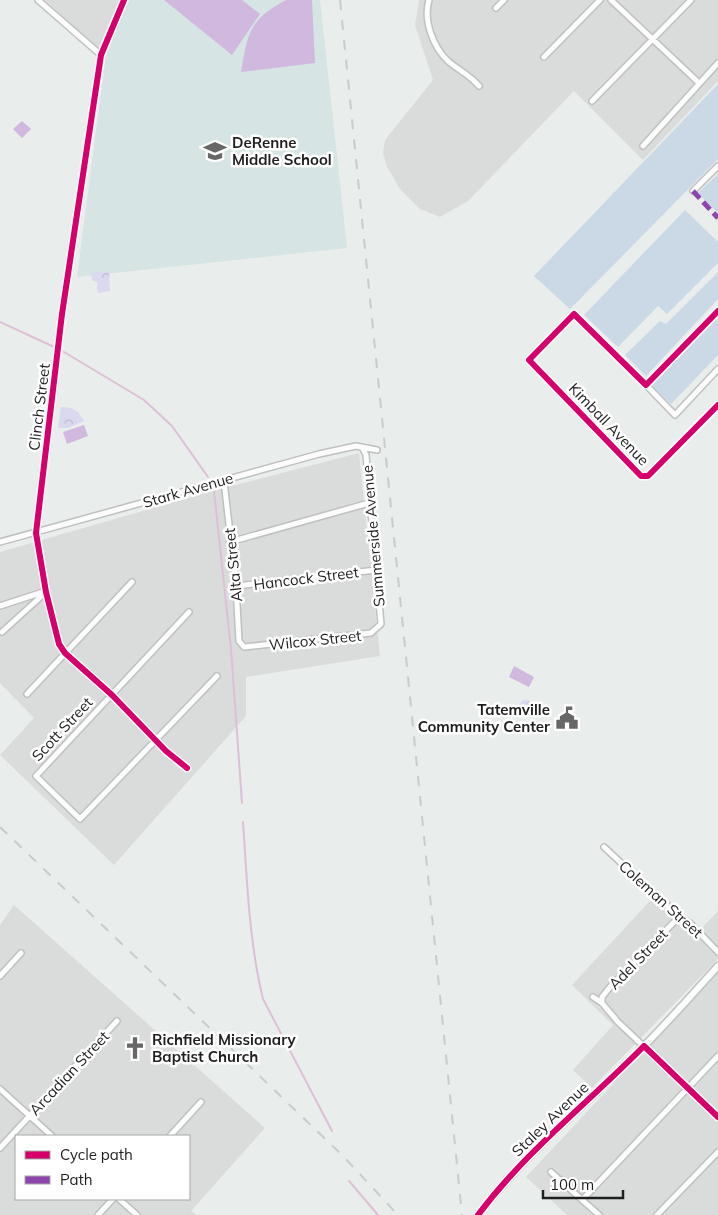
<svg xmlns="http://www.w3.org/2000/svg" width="718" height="1215" font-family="Mulish,sans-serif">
  <defs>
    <pattern id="park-crowns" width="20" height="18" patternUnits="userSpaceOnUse" patternTransform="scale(1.25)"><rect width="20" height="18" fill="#dad9f0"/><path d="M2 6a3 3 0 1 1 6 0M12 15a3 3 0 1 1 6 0" fill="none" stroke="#bbbacd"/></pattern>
  </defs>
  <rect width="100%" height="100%" fill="#e9edeb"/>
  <!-- residential -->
  <path fill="#dadcdb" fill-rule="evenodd" d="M45 0H119L98 49Z
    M419 0H718V81L643 160 574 91 468 201 440 217 420 209 400 189 387 167 383 153 385 140 433 80 415 25Z
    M359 453 380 656 246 677V716L114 865 0 755 34 718 0 683V552L216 490Z
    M659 891 701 929 718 911V959L592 1088 573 1070 613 1025 572 985Z
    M14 905 265 1128 191 1211 196 1215H0V925ZM16 1136H189V1199H16Z
    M718 972V1215H567L526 1177Z"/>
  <!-- education -->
  <path fill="#d6e4e3" d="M129 0H320L347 248 77 277 106 55Z"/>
  <!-- grass -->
  <path fill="#cbd9e7" d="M718 84V159L570 309 534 276Z
    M718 174V213L698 193Z
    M685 210 718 242V263L667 314 658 306 618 347 584 315Z
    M718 272V299L646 376 625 355 660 321 666 324Z
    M718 318V355L671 404 651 385Z"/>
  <!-- park -->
  <path fill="url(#park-crowns)" d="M109 271 110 291 98 293 97 282 92 280 91 273Z
    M61 407C73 407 79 411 84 421L68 428H58Z
    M523 700 530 701 533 707C527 713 523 714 515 710Z"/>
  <!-- pitch -->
  <path fill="#d0b8df" d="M164 0H242L260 14 232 55Z
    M286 0H312L315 63 241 72C248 32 249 20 286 0Z
    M22 121 31 129 22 138 13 129Z
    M84 425 88 436 67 444 63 432Z
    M514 666 534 677 529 687 509 677Z"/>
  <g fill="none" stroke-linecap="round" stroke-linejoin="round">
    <!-- stream -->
    <path stroke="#ddc0d5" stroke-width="2" d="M0 322 52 346
      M64 352 144 400 172 426 208 477
      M214 491 231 649 242 803
      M243 822C247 880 249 942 263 999L332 1131
      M349 1181 378 1215"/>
    <defs>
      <path id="minor" d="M38 0 101 55
        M124 0 101 55 62 314 36 533 46 592 59 644 65 653 112 695 166 751 187 768
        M429 0C423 20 433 47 448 61 458 70 470 75 479 86
        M611 0 699 83
        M496 8 504 0
        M544 57 600 0
        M592 101 691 0
        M643 146 718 63
        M693 191 718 166
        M718 311 646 385 574 314 529 360 641 476H648L718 405
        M646 385 675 415 718 369
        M224 481 236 586 239 641 244 647 371 633 381 624 366 455 363 449
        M0 542 319 454 356 446 377 450
        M230 542 369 503
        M236 586 376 570
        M0 606 43 592
        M189 612 36 776 80 819 217 676
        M2 632 46 592
        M27 694 132 582
        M604 847 679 917 690 923 718 952
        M0 976 21 953
        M593 997 602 1003 618 1022 718 1117
        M602 1003V997L610 987 679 917
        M0 1089 52 1136
        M170 1136 201 1102
        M0 1148 117 1021
        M551 1172 599 1215
        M119 1199 137 1215
        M583 1199 718 1056
        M98 1215 113 1199
        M657 1215 718 1152"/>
      <path id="tertiary" d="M478 1215C523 1156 580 1110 632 1058 662 1029 690 997 718 966"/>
    </defs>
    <!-- minor casing -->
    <use href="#minor" stroke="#bfc0c0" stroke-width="8"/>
    <!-- tertiary casing -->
    <use href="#tertiary" stroke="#bfc0c0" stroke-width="9"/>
    <!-- minor -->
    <use href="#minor" stroke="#fcfcfc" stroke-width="5"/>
    <!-- tertiary -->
    <use href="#tertiary" stroke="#fcfcfc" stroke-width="6"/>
    <!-- rail -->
    <path stroke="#cacbcb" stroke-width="2" stroke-dasharray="10 10" stroke-linecap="butt" d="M340 0 462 1215
      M0 827 342 1155 398 1215"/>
    <!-- quiet -->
    <path stroke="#8e44ad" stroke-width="5" stroke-dasharray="10 5" stroke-linecap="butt" d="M693 191 718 218"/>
    <defs>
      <path id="cycleway" d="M124 0 101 55 62 314 36 533 46 592 59 644 65 653 112 695 166 751 187 768
        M718 311 646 385 574 314 529 360 641 476H648L718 405
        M478 1215C526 1151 588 1103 644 1046L718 1117"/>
    </defs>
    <!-- cycleway casing -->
    <use href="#cycleway" stroke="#fff" stroke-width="9"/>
    <!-- cycleway -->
    <use href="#cycleway" stroke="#d6006c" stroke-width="6"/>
  </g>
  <!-- icons -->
  <defs>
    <symbol id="school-bare" viewBox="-9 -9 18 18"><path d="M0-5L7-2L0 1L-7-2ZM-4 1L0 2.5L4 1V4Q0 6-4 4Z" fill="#666766" stroke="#fff" stroke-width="2.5" paint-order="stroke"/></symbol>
    <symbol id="civic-bare" viewBox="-9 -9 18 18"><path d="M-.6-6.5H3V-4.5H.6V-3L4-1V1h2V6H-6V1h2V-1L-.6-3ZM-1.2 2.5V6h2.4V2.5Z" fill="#666766" stroke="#fff" stroke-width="2.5" paint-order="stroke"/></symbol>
    <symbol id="church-bare" viewBox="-9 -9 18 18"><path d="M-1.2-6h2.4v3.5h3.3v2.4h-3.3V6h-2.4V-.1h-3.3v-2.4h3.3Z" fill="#666766" stroke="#fff" stroke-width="2.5" paint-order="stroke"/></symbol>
  </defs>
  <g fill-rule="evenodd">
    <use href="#school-bare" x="199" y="135" width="32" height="32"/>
    <use href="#civic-bare" x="551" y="702" width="32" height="32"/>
    <use href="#church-bare" x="119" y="1032" width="32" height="32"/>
  </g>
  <g text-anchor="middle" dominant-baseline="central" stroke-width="5" stroke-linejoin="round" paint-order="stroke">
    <!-- poi labels -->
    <g font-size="15" font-weight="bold" fill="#1f1f1f" stroke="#fff" text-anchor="start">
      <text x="232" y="142">DeRenne<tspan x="232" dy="17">Middle School</tspan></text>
      <text x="550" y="709" text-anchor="end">Tatemville<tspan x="550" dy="17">Community Center</tspan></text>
      <text x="152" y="1039">Richfield Missionary<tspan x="152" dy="17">Baptist Church</tspan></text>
    </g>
    <!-- street labels -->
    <g font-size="15" fill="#1f1f1f" stroke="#fff">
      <text transform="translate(39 407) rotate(-83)">Clinch Street</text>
      <text transform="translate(609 424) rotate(46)">Kimball Avenue</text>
      <text transform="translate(188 490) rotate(-16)">Stark Avenue</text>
      <text transform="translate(373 536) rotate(-95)">Summerside Avenue</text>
      <text transform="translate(233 565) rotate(-96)">Alta Street</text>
      <text transform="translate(306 578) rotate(-7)">Hancock Street</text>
      <text transform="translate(315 640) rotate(-6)">Wilcox Street</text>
      <text transform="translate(62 729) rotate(-47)">Scott Street</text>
      <text transform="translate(661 899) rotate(42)">Coleman Street</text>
      <text transform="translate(638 959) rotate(-46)">Adel Street</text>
      <text transform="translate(69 1073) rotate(-47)">Arcadian Street</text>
      <text transform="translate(550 1119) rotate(-44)">Staley Avenue</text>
    </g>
  </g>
  <!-- legend -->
  <rect x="15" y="1135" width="175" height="65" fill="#ffffff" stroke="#a5a5a5"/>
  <rect x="25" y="1151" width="25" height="8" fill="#d6006c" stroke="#a5a5a5"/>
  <text x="60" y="1160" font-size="15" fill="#1f1f1f">Cycle path</text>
  <rect x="25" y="1176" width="25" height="8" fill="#8e44ad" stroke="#a5a5a5"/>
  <text x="60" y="1185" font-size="15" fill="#1f1f1f">Path</text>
  <!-- scale -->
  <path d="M543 1190v8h80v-8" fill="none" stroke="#1f1f1f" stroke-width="2.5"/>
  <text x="550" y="1190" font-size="15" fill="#1f1f1f" stroke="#ffffff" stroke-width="4" paint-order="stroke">100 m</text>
</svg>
